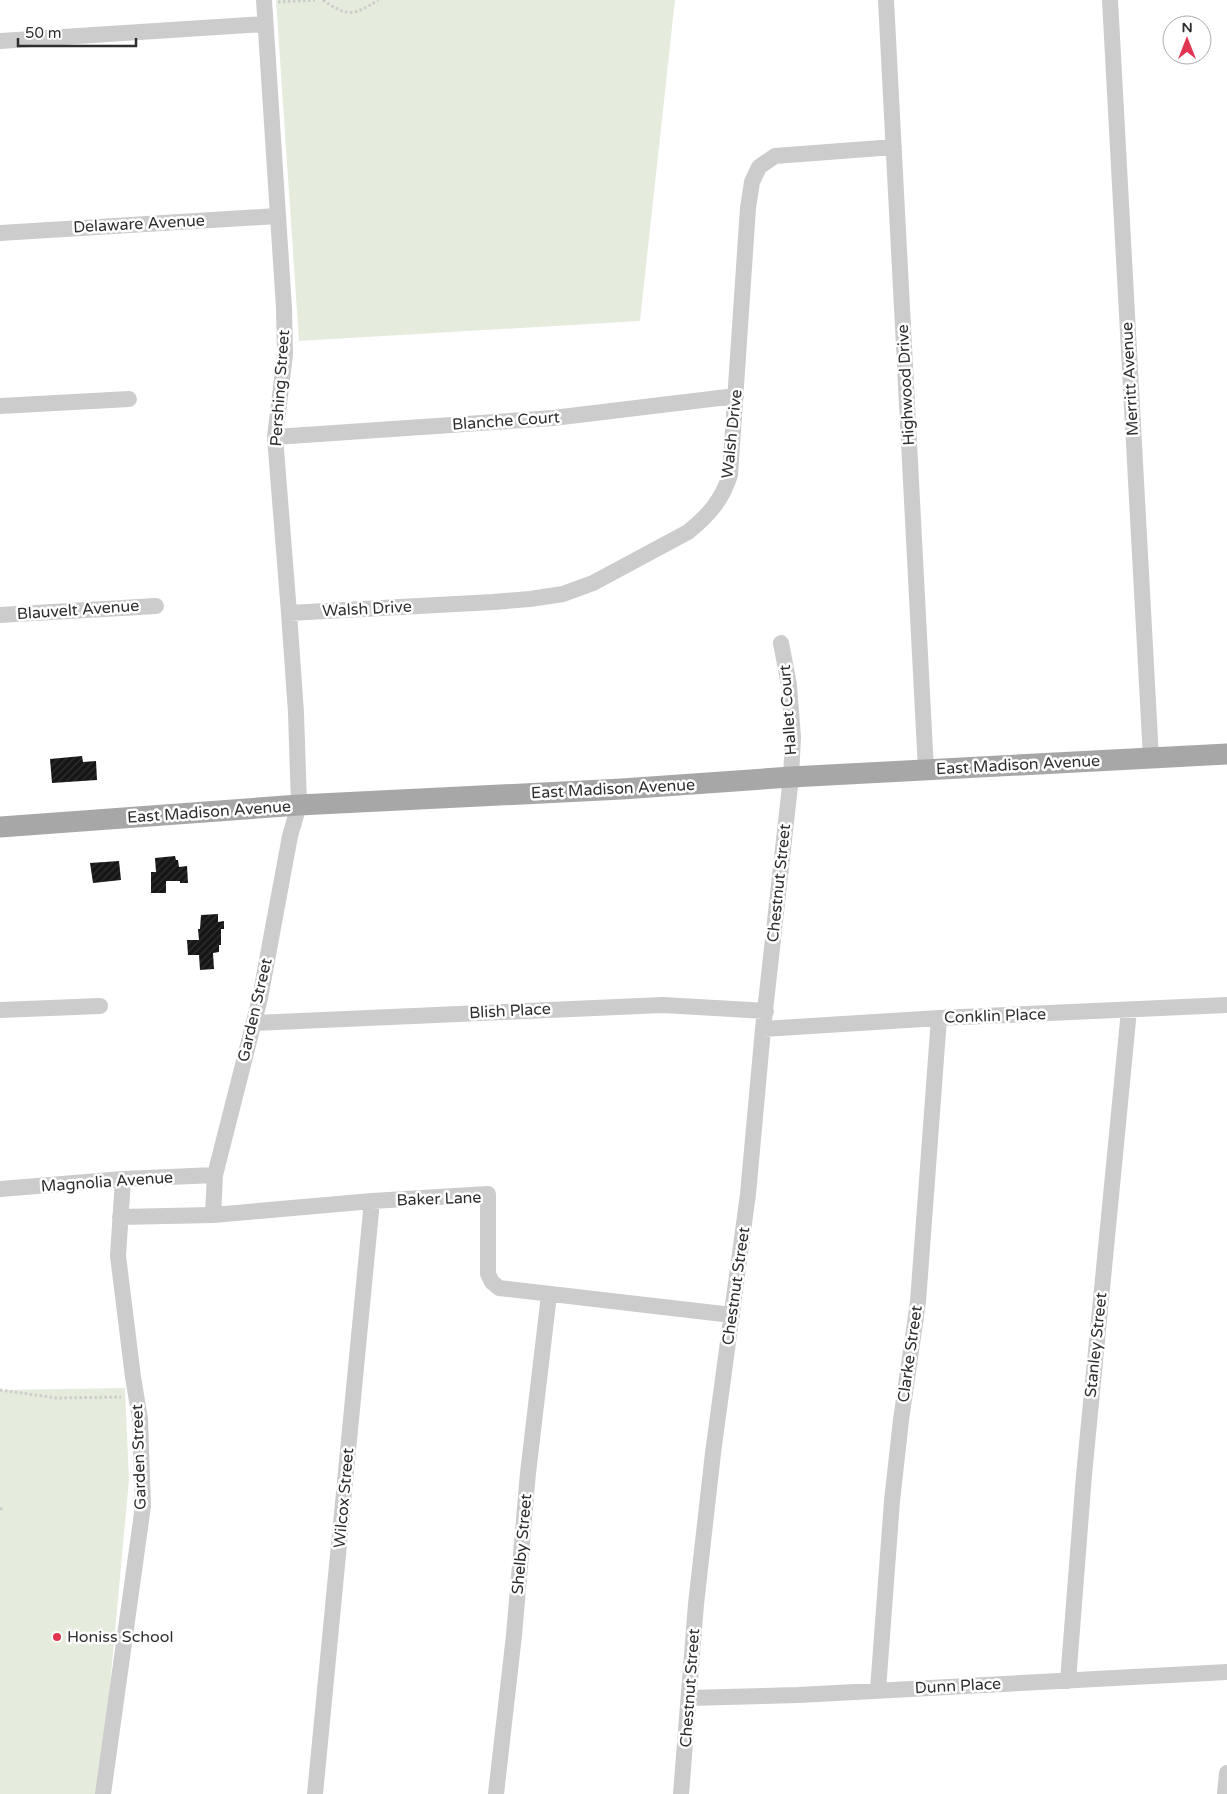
<svg xmlns="http://www.w3.org/2000/svg" width="1227" height="1794" font-family="'Varela Round',sans-serif">
  <defs>
    <pattern id="building-hatch" width="6" height="6" patternUnits="userSpaceOnUse" patternTransform="scale(1.25)"><rect width="6" height="6" fill="#161616"/><path d="M-1 1l2-2M0 6l6-6M5 7l2-2" fill="none" stroke="#303030"/></pattern>
  </defs>
  <rect width="100%" height="100%" fill="#fff"/>
  <!-- park -->
  <path fill="#e6ecdd" d="M276 0H675L640 321 299 341Z
    M125 1388 129 1480 100 1794H0V1390Z"/>
  <!-- building -->
  <path fill="url(#building-hatch)" d="M82 756 83 762 96 761 97 780 52 783 50 759Z
    M175 856 176 860H178L179 867 187 866 188 883H180V881H166V893H151V872H156L155 858Z
    M119 861 121 880 93 883 90 863Z
    M218 914V922L224 921V929H221V945H219V952L213 953 214 969 200 970 199 955H188L187 940H199L198 929H200L201 915Z"/>
  <g fill="none" stroke-linecap="round" stroke-linejoin="round">
    <!-- path -->
    <path stroke="#ccc" stroke-width="3" stroke-dasharray="2.5 2.5" stroke-linecap="butt" d="M323 0C347 17 354 16 378 0
      M278 2 315 0
      M0 1390 57 1398 121 1397
      M0 1509 4 1508"/>
    <!-- minor -->
    <path stroke="#ccc" stroke-width="16" d="M886 0 926 770
      M1110 0 1151 758
      M0 41 265 24
      M0 233 277 216
      M0 406 129 399
      M275 437 553 418 736 396
      M289 613 493 602 530 599 563 594 593 583 688 532C709 515 722 500 730 475L748 208 752 182 759 167 775 156 894 147
      M0 615 156 606
      M0 1010 100 1006
      M254 1023 663 1005 766 1011
      M763 1029 939 1018 1227 1005
      M0 1189 123 1179 215 1175
      M213 1215 215 1175 260 998 290 836 299 805 296 713 289 613 275 437 285 354 284 308 264 0
      M120 1217 213 1215 372 1201 488 1194V1274L492 1282 499 1288 732 1315
      M1068 1681 1084 1475 1129 1010
      M878 1690 892 1501 901 1420 918 1302 939 1018
      M689 1698 799 1695 1227 1672
      M103 1794 143 1506 140 1419 133 1377 118 1256 123 1179
      M315 1794 372 1201
      M496 1794 514 1635 528 1473 549 1295
      M681 1794 696 1604 713 1453 748 1194 763 1029 791 777 793 737 789 685 781 643
      M1225 1794 1227 1773"/>
    <!-- major -->
    <path stroke="#a7a7a7" stroke-width="21" d="M0 827 299 805 622 789 791 777 1227 754"/>
  </g>
  <!-- markers -->
  <circle fill="#e23551" stroke="#fff" stroke-width="2" cx="57" cy="1637" r="5"/>
  <g text-anchor="middle" dominant-baseline="central" stroke-width="5" stroke-linejoin="round" paint-order="stroke">
    <!-- street labels -->
    <g font-size="16" fill="#2f2f2f" stroke="#fff">
      <text transform="translate(139 224) rotate(-3)">Delaware Avenue</text>
      <text transform="translate(1130 379) rotate(-93)">Merritt Avenue</text>
      <text transform="translate(906 385) rotate(-93)">Highwood Drive</text>
      <text transform="translate(280 388) rotate(-86)">Pershing Street</text>
      <text transform="translate(506 421) rotate(-4)">Blanche Court</text>
      <text transform="translate(732 434) rotate(-84)">Walsh Drive</text>
      <text transform="translate(367 609) rotate(-3)">Walsh Drive</text>
      <text transform="translate(78 610) rotate(-4)">Blauvelt Avenue</text>
      <text transform="translate(788 710) rotate(-94)">Hallet Court</text>
      <text transform="translate(1018 765) rotate(-3)">East Madison Avenue</text>
      <text transform="translate(613 789) rotate(-3)">East Madison Avenue</text>
      <text transform="translate(209 812) rotate(-4)">East Madison Avenue</text>
      <text transform="translate(779 883) rotate(-84)">Chestnut Street</text>
      <text transform="translate(255 1010) rotate(-77)">Garden Street</text>
      <text transform="translate(510 1011) rotate(-3)">Blish Place</text>
      <text transform="translate(995 1016) rotate(-2)">Conklin Place</text>
      <text transform="translate(107 1182) rotate(-4)">Magnolia Avenue</text>
      <text transform="translate(439 1199) rotate(-2)">Baker Lane</text>
      <text transform="translate(736 1286) rotate(-82)">Chestnut Street</text>
      <text transform="translate(1096 1345) rotate(-84)">Stanley Street</text>
      <text transform="translate(910 1354) rotate(-82)">Clarke Street</text>
      <text transform="translate(139 1457) rotate(-92)">Garden Street</text>
      <text transform="translate(344 1498) rotate(-85)">Wilcox Street</text>
      <text transform="translate(522 1544) rotate(-85)">Shelby Street</text>
      <text transform="translate(958 1686) rotate(-3)">Dunn Place</text>
      <text transform="translate(690 1688) rotate(-86)">Chestnut Street</text>
    </g>
    <!-- poi labels -->
    <g font-size="16" fill="#2f2f2f" stroke="#fff" text-anchor="start">
      <text x="67" y="1637">Honiss School</text>
    </g>
  </g>
  <!-- north arrow -->
  <g transform="translate(1187 40)"><circle r="24" fill="#ffffff" stroke="#acacac"/>
  <path d="M0-4L9 19L0 12L-9 19Z" fill="#e23551"/>
  <text y="-8" font-size="14" font-weight="bold" text-anchor="middle" fill="#2f2f2f">N</text>
  </g>
  <!-- scale -->
  <path d="M18 38v8h118v-8" fill="none" stroke="#2f2f2f" stroke-width="2.5"/>
  <text x="25" y="38" font-size="15" fill="#2f2f2f" stroke="#ffffff" stroke-width="4" paint-order="stroke">50 m</text>
</svg>
